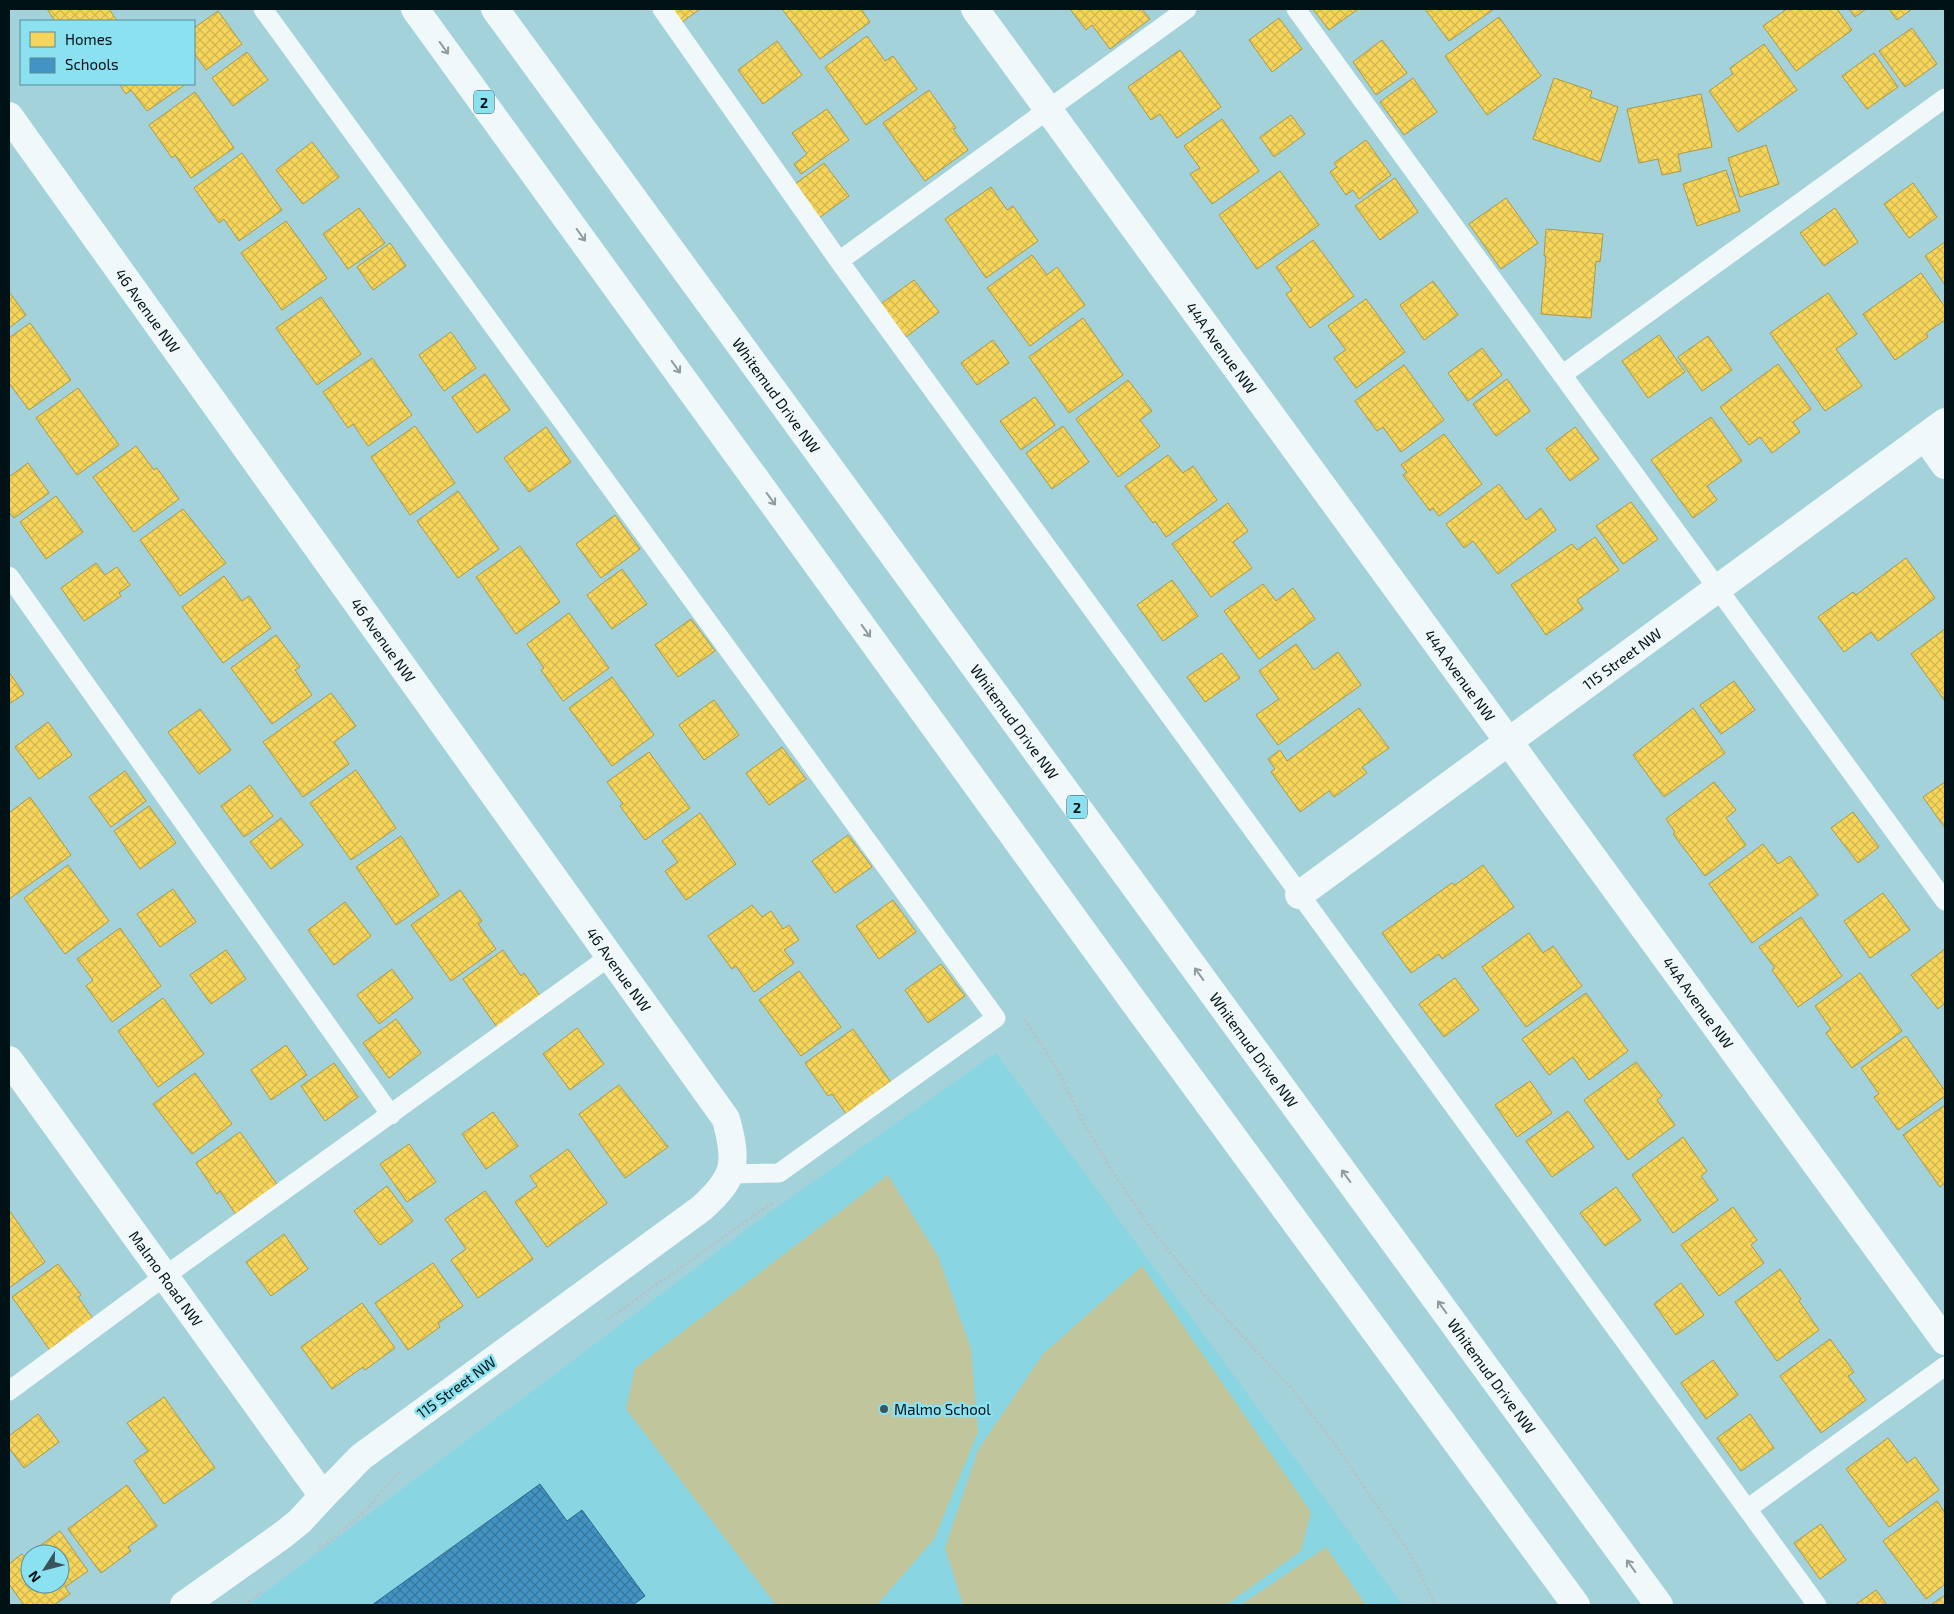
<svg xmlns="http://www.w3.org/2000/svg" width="1954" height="1614" font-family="'Exo 2',sans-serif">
  <defs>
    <pattern id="homes-cross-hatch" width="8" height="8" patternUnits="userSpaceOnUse" patternTransform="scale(1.25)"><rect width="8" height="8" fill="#f6d55c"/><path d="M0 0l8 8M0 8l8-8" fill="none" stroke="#d1b64f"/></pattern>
    <pattern id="schools-cross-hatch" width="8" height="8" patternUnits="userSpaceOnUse" patternTransform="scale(1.25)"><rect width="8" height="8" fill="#4393c3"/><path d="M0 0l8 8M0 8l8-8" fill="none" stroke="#36779d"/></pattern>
  </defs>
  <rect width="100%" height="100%" fill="#a3d2da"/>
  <!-- built -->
  <path fill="#89d5e2" d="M996 1053 1403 1605H248L769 1213Z"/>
  <!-- park -->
  <path fill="#c0c59c" d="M888 1175 938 1256 971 1349 978 1432 934 1539 877 1605H776L626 1409 635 1368Z
    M1142 1266 1311 1512 1301 1551 1226 1605H963L945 1548 978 1450 1043 1354Z
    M1326 1547 1366 1605H1241Z"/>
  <!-- homes -->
  <path fill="url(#homes-cross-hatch)" stroke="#ac9a47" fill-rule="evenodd" d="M47 9H109L117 21H55Z
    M666 9H700L678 25Z
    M782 9H861L870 22 820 59Z
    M1070 9H1142L1150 19 1110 49 1092 25 1086 30Z
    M1313 9H1358L1329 30Z
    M1425 9H1494L1449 41Z
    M1787 9H1837L1852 30 1796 71 1763 26Z
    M1849 9H1866L1855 17Z
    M1889 9H1912L1897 20Z
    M218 11 242 44 206 70 194 53V28Z
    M1499 17 1541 76 1487 115 1445 56Z
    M1279 18 1302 49 1272 72 1249 40Z
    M1912 28 1937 64 1905 87 1879 51Z
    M867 36 885 61 893 56 917 89 866 125 825 67Z
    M1382 40 1407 73 1376 95 1353 62Z
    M777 41 802 75 763 104 738 70Z
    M1764 44 1797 90 1738 132 1709 91 1733 74 1730 68Z
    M1180 50 1221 107 1177 138 1160 114 1151 120 1128 87Z
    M247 52 268 80 233 106 212 78Z
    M1874 53 1898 87 1867 109 1842 76Z
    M1413 78 1437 112 1404 135 1380 102Z
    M1554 78 1592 91 1590 97 1618 107 1600 162 1533 139Z
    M119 84H186L147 111 131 90 126 94Z
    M929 90 956 128 953 129 968 150 925 181 883 123Z
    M195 92 234 148 191 178 175 155 172 158 149 125Z
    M1701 94 1712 147 1678 154 1681 171 1662 175 1658 159 1639 163 1627 109Z
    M827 109 849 140 801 174 794 164 807 154 792 133Z
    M1291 115 1305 134 1274 157 1260 137Z
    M1222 119 1259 171 1212 204 1190 174 1200 168 1184 146Z
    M1366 140 1391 175 1359 199 1353 190 1346 195 1330 172 1337 167 1334 163Z
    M312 142 339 177 303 204 276 170Z
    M1766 145 1779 184 1740 197 1728 158Z
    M242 153 282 210 239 241 224 219 219 223 194 188Z
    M824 163 849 196 819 218 795 184Z
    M1726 170 1740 211 1697 226 1683 184Z
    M1280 171 1319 225 1257 269 1219 215Z
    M1395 178 1418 212 1380 240 1355 206Z
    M1913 183 1937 217 1909 238 1884 204Z
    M991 187 1007 210 1013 206 1038 241 986 278 945 219Z
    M1506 198 1538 243 1501 269 1469 224Z
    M359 208 385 243 348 269 323 234Z
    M1835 208 1858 242 1824 266 1800 233Z
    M286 221 327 278 282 310 241 253Z
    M1546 229 1603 234 1600 262 1596 261 1591 318 1541 314 1546 256H1544Z
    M1313 240 1354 296 1310 328 1286 294 1292 290 1276 267Z
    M1945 242V285L1925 256Z
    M390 243 406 266 373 290 357 267Z
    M1032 255 1047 275 1057 267 1085 305 1030 346 987 288Z
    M1921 273 1945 307V320L1926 333 1928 337 1895 360 1863 314Z
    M914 280 939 312 906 337 881 304Z
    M1433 281 1458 315 1424 340 1400 305Z
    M9 292 26 315 9 328Z
    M1828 293 1857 334 1836 349 1862 386 1825 411 1770 333Z
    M321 297 361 354 317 385 276 328Z
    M1366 299 1405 352 1356 388 1334 358 1346 350 1328 326Z
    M1083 318 1123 375 1069 413 1029 357Z
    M30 323 71 380 29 410 9 383V338Z
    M451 332 476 368 444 391 419 355Z
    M1659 335 1685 372 1648 398 1622 361Z
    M1708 336 1732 370 1702 391 1678 357Z
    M993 340 1009 363 977 385 961 363Z
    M1482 348 1502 375 1468 401 1448 373Z
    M372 358 412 415 368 446 353 424 348 428 323 392Z
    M1778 364 1811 409 1793 422 1800 432 1772 453 1760 437 1749 445 1720 407Z
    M1404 365 1444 420 1401 452 1383 427 1377 431 1355 401Z
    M485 374 510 410 477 433 452 397Z
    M1507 379 1530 411 1496 436 1473 404Z
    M1128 380 1152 411 1140 420 1160 446 1118 477 1076 419Z
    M78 388 119 445 77 475 36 418Z
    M1035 397 1055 425 1021 450 1000 421Z
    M1711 417 1742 461 1707 486 1717 500 1693 518 1651 460Z
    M415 426 455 483 410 515 371 457Z
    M1063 426 1089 462 1052 489 1026 453Z
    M546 427 571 462 529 492 504 458Z
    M1575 427 1599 459 1570 481 1546 449Z
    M1444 434 1482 484 1439 516 1433 508 1430 511 1403 475 1407 472 1401 465Z
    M136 446 154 470 157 468 179 499 134 532 93 477Z
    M1168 455 1183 473 1193 466 1217 500 1166 537 1155 521 1153 523 1125 486Z
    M28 463 49 493 14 518 9 512V477Z
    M1499 484 1526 520 1541 508 1556 530 1498 574 1473 541 1464 548 1446 524Z
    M458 491 499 549 458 578 417 521Z
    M56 496 83 532 46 559 20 522Z
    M1631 502 1658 539 1623 564 1596 526Z
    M1228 503 1248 531 1233 542 1252 568 1211 597 1172 544Z
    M183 509 226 563 180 596 140 540Z
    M615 515 640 549 601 578 576 544Z
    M1595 537 1619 570 1577 600 1583 609 1546 635 1511 585 1572 544 1577 550Z
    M520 546 560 602 516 634 476 577Z
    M1906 558 1935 598 1878 641 1871 632 1844 652 1818 617 1853 592 1856 595Z
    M96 563 105 575 117 567 130 585 119 593 121 596 84 621 61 588Z
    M622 569 647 604 612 629 587 595Z
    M224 576 242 601 249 596 271 628 223 663 182 607Z
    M1172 580 1198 616 1163 641 1137 605Z
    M1263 584 1276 601 1293 588 1315 619 1259 659 1224 611Z
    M569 613 609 668 563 701 541 670 544 668 527 644Z
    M691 619 715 651 678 677 655 645Z
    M1945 629V701L1911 654Z
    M276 635 300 667 295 670 312 695 272 724 231 668Z
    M1296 644 1314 670 1338 652 1361 685 1278 745 1256 715 1279 699 1259 671Z
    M1222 653 1240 678 1205 702 1187 677Z
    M9 672 24 694 9 704Z
    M612 677 654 735 612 766 569 708Z
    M1734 681 1755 710 1721 734 1700 705Z
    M331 693 356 726 334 742 349 764 303 797 263 742Z
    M714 700 739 735 704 760 679 725Z
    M1359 708 1389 748 1362 767 1367 773 1334 797 1329 791 1300 812 1271 772 1275 769 1268 759 1280 750 1287 761Z
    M1693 708 1725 753 1664 797 1633 755Z
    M200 709 231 750 199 774 168 732Z
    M48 722 72 755 39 779 15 747Z
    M782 747 806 779 769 805 746 773Z
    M649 752 690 808 645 840 620 806 623 804 607 782Z
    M356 770 396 828 351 860 310 803Z
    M125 771 146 801 111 827 89 797Z
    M1714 782 1736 810 1726 818 1746 845 1705 876 1673 834 1675 832 1666 819Z
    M1945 782V828L1923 797Z
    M250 785 273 816 244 837 221 806Z
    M30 797 71 855 9 899V813Z
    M149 806 176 843 140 869 114 831Z
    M1853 812 1879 847 1858 863 1831 828Z
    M700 813 736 864 686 900 665 871 678 862 662 841Z
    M281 818 303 845 271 869 250 842Z
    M848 835 872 867 835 893 812 861Z
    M401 836 439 895 396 925 356 867Z
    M1763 844 1778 864 1790 856 1818 895 1752 943 1709 884Z
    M68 865 109 921 65 954 24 898Z
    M1483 865 1514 907 1442 959 1439 954 1411 973 1382 933 1452 883 1455 885Z
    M173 889 196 922 160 947 137 914Z
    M460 890 482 921 478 924 496 949 451 981 411 925Z
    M1883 893 1910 930 1870 958 1844 921Z
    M893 900 916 932 879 959 856 926Z
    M345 902 371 936 334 965 308 930Z
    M752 905 762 917 771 911 783 929 789 925 799 940 784 950 794 963 754 992 736 966 732 969 708 936Z
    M1801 917 1842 976 1798 1007 1772 970 1775 968 1759 947Z
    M120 928 161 986 112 1022 86 986 93 980 77 959Z
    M1529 933 1543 953 1553 946 1582 986 1526 1027 1482 967Z
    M1945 949V1003L1938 1009 1911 975Z
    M226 950 246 979 211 1004 190 975Z
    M503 950 521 976 524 973 545 1003 502 1034 463 979Z
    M941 964 965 996 928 1023 905 990Z
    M392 969 413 998 379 1024 357 995Z
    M799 971 841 1027 801 1056 759 1000Z
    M1860 973 1902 1031 1852 1068 1826 1033 1831 1029 1815 1006Z
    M1455 978 1479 1010 1444 1037 1419 1004Z
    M1586 993 1628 1051 1589 1080 1573 1057 1549 1075 1522 1039Z
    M163 998 204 1054 158 1087 118 1031Z
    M396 1019 421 1053 389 1078 363 1043Z
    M577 1028 604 1064 570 1090 543 1054Z
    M853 1029 895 1088 850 1119 832 1094 828 1096 805 1063Z
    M1906 1036 1945 1091V1096L1898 1130 1874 1097 1879 1094 1861 1068Z
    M286 1045 307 1075 271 1100 251 1070Z
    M1636 1062 1662 1096 1657 1100 1675 1125 1628 1160 1584 1100Z
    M334 1063 358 1097 325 1121 301 1086Z
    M195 1073 232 1124 192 1154 153 1104Z
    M1530 1081 1552 1113 1517 1137 1495 1105Z
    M619 1085 668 1147 625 1178 579 1114Z
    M1945 1105V1183L1940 1187 1903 1135Z
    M1568 1111 1594 1147 1552 1177 1526 1141Z
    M493 1112 518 1146 486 1169 462 1134Z
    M240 1132 281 1190 239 1219 220 1191 217 1194 196 1163Z
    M1683 1137 1707 1171 1701 1176 1718 1200 1673 1233 1632 1175Z
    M409 1144 436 1182 407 1202 380 1164Z
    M568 1149 607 1203 547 1247 515 1202 537 1186 530 1176Z
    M387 1186 413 1221 380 1245 354 1211Z
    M1616 1187 1641 1220 1605 1246 1580 1213Z
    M485 1191 533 1259 478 1298 451 1260 466 1249 445 1219Z
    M1733 1207 1757 1240 1751 1245 1764 1263 1719 1296 1681 1245Z
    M9 1210 45 1262 9 1288Z
    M284 1234 308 1269 271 1296 246 1262Z
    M433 1263 463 1306 438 1323 440 1327 408 1350 375 1303Z
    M58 1264 81 1295 78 1297 95 1322 52 1353 12 1297Z
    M1780 1269 1801 1299 1799 1301 1819 1330 1777 1361 1735 1302Z
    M1681 1283 1704 1315 1676 1335 1654 1304Z
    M362 1303 395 1348 365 1370 363 1367 332 1389 301 1347Z
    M1830 1339 1854 1372 1848 1376 1866 1400 1821 1433 1780 1376Z
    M1713 1360 1738 1395 1706 1419 1681 1383Z
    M164 1397 215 1468 164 1504 134 1461 148 1451 127 1423Z
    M38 1414 59 1442 24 1468 9 1448V1436Z
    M1750 1414 1774 1448 1741 1471 1717 1438Z
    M1888 1438 1907 1463 1915 1457 1939 1490 1889 1527 1846 1469Z
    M127 1485 157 1526 128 1547 131 1551 101 1573 68 1529Z
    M1937 1501 1945 1513V1584L1926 1599 1883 1541Z
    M1821 1524 1846 1560 1820 1579 1794 1543Z
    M60 1531 88 1571 65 1587 70 1594 54 1605H24L9 1584V1564L22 1554 25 1557ZM30 1554H60V1584H30Z
    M1876 1590 1887 1605H1855Z
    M1945 1595V1605H1931Z"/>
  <!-- schools -->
  <path fill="url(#schools-cross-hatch)" stroke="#2f6c8f" d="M540 1484 567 1521 582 1510 645 1596 633 1605H372Z"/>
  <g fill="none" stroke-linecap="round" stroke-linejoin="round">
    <!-- path -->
    <path stroke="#b6c3c6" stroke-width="3" stroke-dasharray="2.5 2.5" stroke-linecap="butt" d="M1024 1019 1055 1065 1084 1123 1115 1176 1151 1228 1206 1297 1292 1389 1336 1446 1407 1549 1436 1605
      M607 1320 773 1202
      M319 1550 363 1513 400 1471
      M244 1605 264 1591"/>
    <!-- service -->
    <path stroke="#f1f8f9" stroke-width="19" d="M263 9 996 1018 779 1173 731 1174
      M662 9 839 261 1817 1605
      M1296 9 1945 901
      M839 261 1187 9
      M1562 375 1945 98
      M9 576 391 1115
      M9 1391 165 1276 609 957
      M1747 1509 1945 1366"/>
    <!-- minor -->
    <g stroke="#f1f8f9" stroke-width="28">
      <path id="s1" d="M975 9 1945 1341"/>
      <path id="s2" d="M9 116 726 1119C738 1163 736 1177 702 1208L361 1457 323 1496"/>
      <path d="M1925 437 1945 465"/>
      <path id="s3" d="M1299 895 1945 422"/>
    </g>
    <!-- tertiary -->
    <path stroke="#f1f8f9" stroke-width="28" id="s4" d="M9 1060 323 1496 300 1521 284 1534 184 1605"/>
    <!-- motorway -->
    <g stroke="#f1f8f9" stroke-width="28">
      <path d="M415 9 1134 1002 1576 1605"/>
      <path id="s5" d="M495 9 1659 1605"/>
    </g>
  </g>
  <!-- one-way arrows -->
  <defs><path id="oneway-shaft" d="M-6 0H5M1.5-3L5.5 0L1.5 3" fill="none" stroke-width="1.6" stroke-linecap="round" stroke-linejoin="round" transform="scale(1.25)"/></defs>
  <g stroke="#919c9e">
    <use href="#oneway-shaft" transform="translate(444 48) rotate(54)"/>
    <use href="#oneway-shaft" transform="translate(581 235) rotate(54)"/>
    <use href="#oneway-shaft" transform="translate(676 367) rotate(54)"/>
    <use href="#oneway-shaft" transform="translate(771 499) rotate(54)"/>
    <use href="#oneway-shaft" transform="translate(866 631) rotate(54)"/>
    <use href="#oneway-shaft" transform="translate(1199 974) rotate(-126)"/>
    <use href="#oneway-shaft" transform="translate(1346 1176) rotate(-126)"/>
    <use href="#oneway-shaft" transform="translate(1442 1307) rotate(-126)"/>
    <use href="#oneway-shaft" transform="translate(1631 1566) rotate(-126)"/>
  </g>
  <!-- markers -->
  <circle fill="#39555b" stroke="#8ce1f1" stroke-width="2" cx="884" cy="1409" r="5"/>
  <g text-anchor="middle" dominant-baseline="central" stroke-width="5" stroke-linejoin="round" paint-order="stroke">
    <!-- shield labels -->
    <g fill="#8ce1f1" stroke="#2a5058" stroke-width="1">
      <rect x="474" y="90.5" width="20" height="23" rx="4"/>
      <rect x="1067" y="795.5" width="20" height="23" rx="4"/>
    </g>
    <g font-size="14" font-weight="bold" fill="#001216">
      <text x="484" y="102">2</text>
      <text x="1077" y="807">2</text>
    </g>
    <!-- street labels -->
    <g font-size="15" fill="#001216" stroke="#8ce1f1">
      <text stroke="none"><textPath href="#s2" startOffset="239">46 Avenue NW</textPath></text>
      <text stroke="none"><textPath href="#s1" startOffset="419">44A Avenue NW</textPath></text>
      <text stroke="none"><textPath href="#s5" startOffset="478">Whitemud Drive NW</textPath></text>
      <text stroke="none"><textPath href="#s2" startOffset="644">46 Avenue NW</textPath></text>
      <text stroke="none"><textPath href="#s3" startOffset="400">115 Street NW</textPath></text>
      <text stroke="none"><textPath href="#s1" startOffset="824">44A Avenue NW</textPath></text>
      <text stroke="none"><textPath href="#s5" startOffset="882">Whitemud Drive NW</textPath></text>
      <text stroke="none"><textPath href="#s2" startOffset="1049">46 Avenue NW</textPath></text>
      <text stroke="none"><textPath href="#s1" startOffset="1229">44A Avenue NW</textPath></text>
      <text stroke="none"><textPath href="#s5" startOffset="1288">Whitemud Drive NW</textPath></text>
      <text stroke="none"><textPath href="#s4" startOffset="269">Malmo Road NW</textPath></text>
      <text stroke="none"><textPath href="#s5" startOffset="1692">Whitemud Drive NW</textPath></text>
      <text transform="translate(456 1387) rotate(-36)">115 Street NW</text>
    </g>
    <!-- poi labels -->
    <g font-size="15" fill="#001216" stroke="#8ce1f1" text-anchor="start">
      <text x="894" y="1409">Malmo School</text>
    </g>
  </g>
  <!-- border -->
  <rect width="1954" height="1614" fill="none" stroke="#001216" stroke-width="20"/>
  <!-- legend -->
  <rect x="20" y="20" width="175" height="65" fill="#8ce1f1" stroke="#548e99"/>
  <rect x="30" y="32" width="25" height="15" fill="#f6d55c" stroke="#548e99"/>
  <text x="65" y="45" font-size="15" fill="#001216">Homes</text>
  <rect x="30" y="58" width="25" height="15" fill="#4393c3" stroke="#548e99"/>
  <text x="65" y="70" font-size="15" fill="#001216">Schools</text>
  <!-- north arrow -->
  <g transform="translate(45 1569) rotate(234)"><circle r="24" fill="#8ce1f1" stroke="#548e99"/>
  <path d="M0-4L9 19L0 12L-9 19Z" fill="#39555b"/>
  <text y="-8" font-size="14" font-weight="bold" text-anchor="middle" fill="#001216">N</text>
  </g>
</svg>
